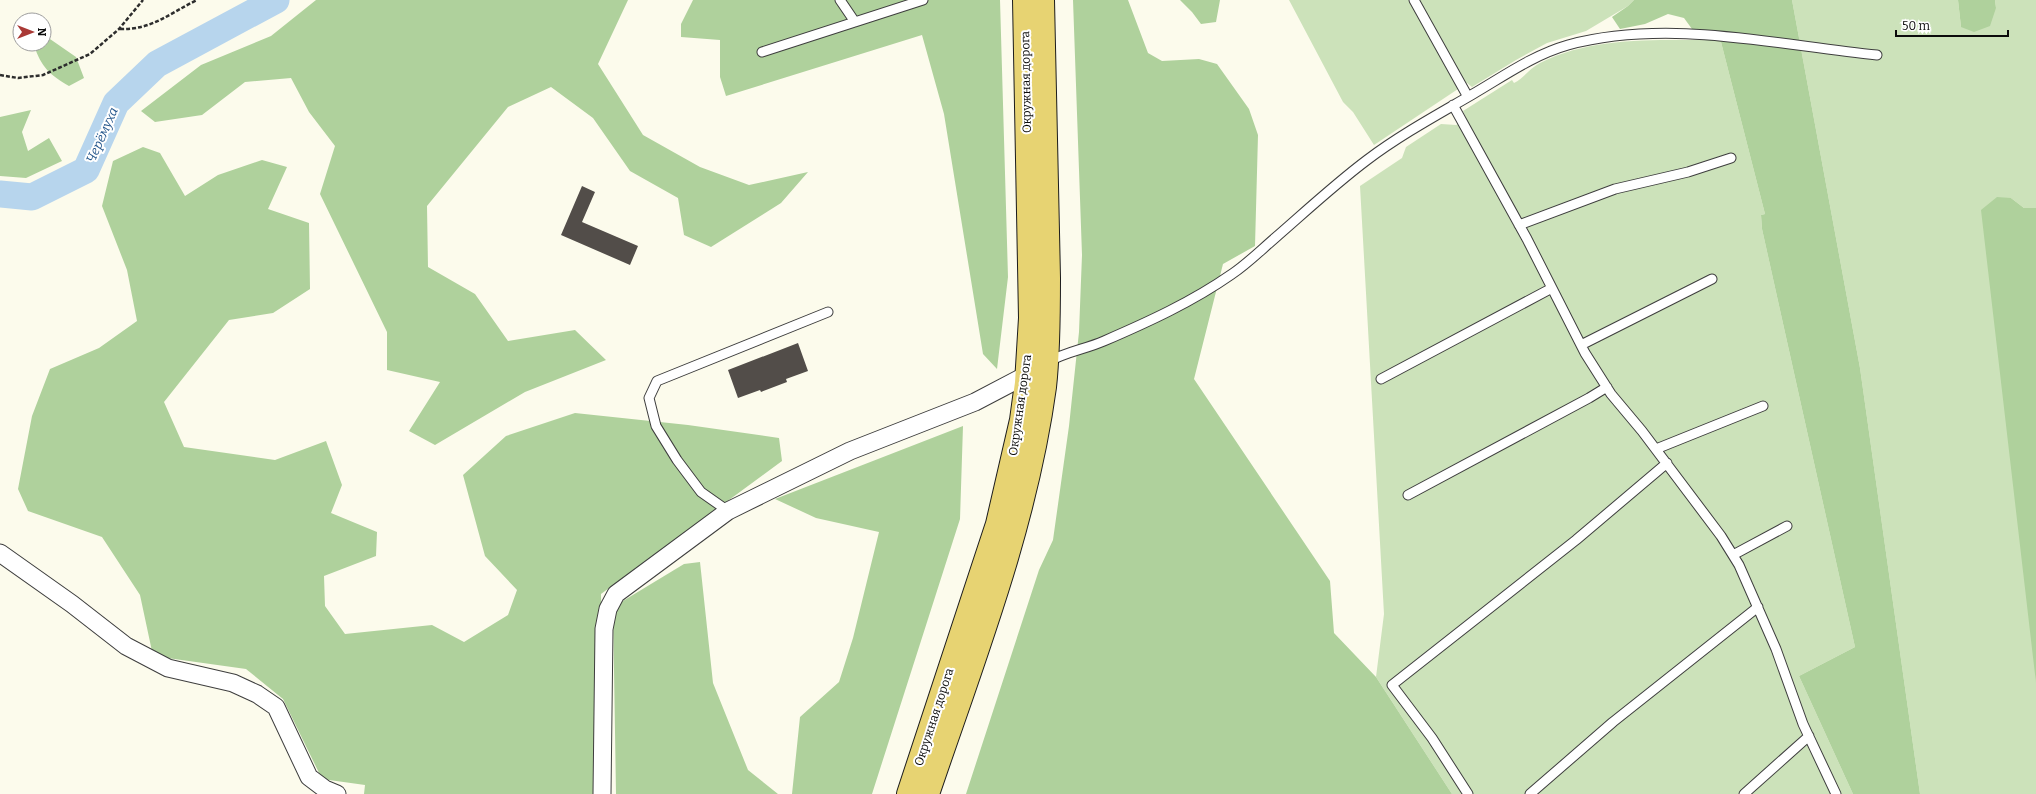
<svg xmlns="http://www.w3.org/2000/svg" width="2036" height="794" font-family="Bitter,serif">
  <rect width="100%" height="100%" fill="#fcfbec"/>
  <!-- green -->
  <path fill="#cce2ba" d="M1289 0H1634L1628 6 1586 31 1547 43 1516 60 1472 87 1467 83 1374 145 1353 112 1343 102Z
    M1792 0H1958L1961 27 1996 8 1995 0H2036V208H2024L2011 198 2036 683V794H1920L1860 368Z
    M1700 40 1721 42 1765 214 1761 215 1762 229 1855 647 1799 676 1853 794H1452L1376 677 1384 614 1360 186 1402 158 1406 147 1441 124 1456 125 1467 120 1463 111 1512 80 1514 83C1524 78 1530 68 1540 63 1589 38 1647 40 1700 40Z"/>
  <!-- forest -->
  <path fill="#afd19c" d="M316 0H628L598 64 643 135 700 167 749 185 808 172 781 203 711 247 684 235 678 198 630 171 593 118 551 87 508 107 427 206 428 267 475 294 508 341 575 330 606 360 525 392 435 445 409 431 440 382 387 370V332L320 194 335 146 309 112 291 78 245 82 202 115 155 122 141 111 201 65 271 36Z
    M693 0H1000L1008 277 997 369 983 354 944 114 922 35 726 96 720 77V40L681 37V24Z
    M1073 0H1128L1148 53 1162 61 1199 59 1217 64 1249 109 1258 135 1255 246 1223 264 1194 379 1330 581 1334 633 1376 677 1452 794H966L1039 570 1053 540 1069 426 1079 332 1082 255Z
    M1180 0H1220L1216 22 1201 24 1192 12Z
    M1634 0H1792L1860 368 1920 794H1853L1799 676 1855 647 1762 229 1761 215 1765 214 1721 42 1700 40 1684 18 1668 14 1645 24 1620 29 1612 17 1628 6Z
    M1958 0H1995L1996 8 1990 26 1974 32 1961 27Z
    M50 39 76 57 84 78 69 86C50 75 41 67 34 45L44 44V41Z
    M31 110 22 132 28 151 49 138 62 161 26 178 0 176V117Z
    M143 147 160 153 185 196 218 175 262 160 287 167 268 209 309 223 310 289 273 313 229 320 164 402 184 447 275 460 326 441 342 485 331 513 377 532 376 556 324 576 325 606 345 634 432 625 464 642 508 615 517 590 485 556 463 475 506 436 575 413 688 425 779 438 782 461 601 594 604 794H364L365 785 322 779 283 699 246 669 153 656 140 595 102 537 28 511 18 489 32 416 50 369 99 348 137 321 127 270 102 206 113 161Z
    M1997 197 2011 198 2024 208H2036V683L1981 210Z
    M963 426 960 519 872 794H792L800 717 839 682 853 638 879 532 816 518 775 499Z
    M700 562 713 683 748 770 778 794H616L613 607 684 564Z"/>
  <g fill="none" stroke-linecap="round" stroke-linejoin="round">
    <!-- river -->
    <path stroke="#b7d5ed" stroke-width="27" d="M0 194 32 197 86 170 116 103 157 64 276 0"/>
  </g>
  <!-- building -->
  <path fill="#524d49" d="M582 186 595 192 582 222 638 246 630 265 561 235Z
    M798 343 808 371 786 379 787 382 761 392 760 390 738 398 728 370Z"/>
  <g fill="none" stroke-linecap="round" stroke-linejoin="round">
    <defs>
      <path id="lane" d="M840 0 855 22
        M1414 0 1468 97
        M762 52 923 0
        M1453 105 1527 239 1585 353 1611 394 1642 431 1721 536 1739 565 1776 649 1803 724 1836 794
        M1519 225 1615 189 1688 172 1731 158
        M1581 345 1712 279
        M1048 362C1065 352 1086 349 1104 341 1148 322 1192 302 1232 274 1247 264 1261 250 1275 238 1305 212 1335 184 1367 160 1400 135 1437 115 1473 94 1504 76 1533 55 1568 45 1669 18 1776 45 1877 55
        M1381 379 1552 288
        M1656 449 1763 406
        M1408 495 1589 398 1607 387
        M728 511 701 492 677 460 656 426 649 398 657 381 828 312
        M1733 555 1787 526
        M1468 794 1432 738 1392 685 1576 540 1667 463
        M1530 794 1613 722 1758 607
        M1744 794 1809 736"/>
      <path id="street" d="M0 553 72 604 126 646 168 668 233 683 257 694 276 707 309 777 325 789 337 794
        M602 794 604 629 608 609 616 594 728 511 850 451 975 402 1034 371"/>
      <path id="primary" d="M908 794 997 524 1021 420 1026 383 1030 318 1024 0
        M928 794C973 661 1026 527 1045 387 1049 351 1049 314 1049 278L1043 0"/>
    </defs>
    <!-- lane casing -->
    <use href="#lane" stroke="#3e3e3e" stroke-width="11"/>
    <!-- street casing -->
    <use href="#street" stroke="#3e3e3e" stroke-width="19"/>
    <!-- primary casing -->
    <use href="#primary" stroke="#1c1c1c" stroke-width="24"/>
    <!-- path -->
    <path stroke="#2d2d2d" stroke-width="2.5" stroke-dasharray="4 2" stroke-linecap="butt" d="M120 29C152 30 170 13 197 0
      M0 75 18 78 43 75 90 54 119 29 143 0"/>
    <!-- lane -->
    <use href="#lane" stroke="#fff" stroke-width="9"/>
    <!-- street -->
    <use href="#street" stroke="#fff" stroke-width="17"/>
    <!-- primary -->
    <use href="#primary" stroke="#e7d372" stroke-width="22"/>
  </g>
  <g text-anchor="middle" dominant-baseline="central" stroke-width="4" stroke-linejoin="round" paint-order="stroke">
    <!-- street labels -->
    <g font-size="12" fill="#0b0b0b" stroke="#fff">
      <text transform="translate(1026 82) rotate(-91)">Окружная дорога</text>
      <text transform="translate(1020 405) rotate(-82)">Окружная дорога</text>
      <text transform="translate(934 717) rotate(-72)">Окружная дорога</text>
    </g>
    <!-- water labels -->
    <g font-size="13" font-style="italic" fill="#25578c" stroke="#fff">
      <text transform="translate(102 135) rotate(-66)">Черёмуха</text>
    </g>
  </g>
  <!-- north arrow -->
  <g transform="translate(32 32) rotate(90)"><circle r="19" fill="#ffffff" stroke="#9d9d9d"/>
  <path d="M0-3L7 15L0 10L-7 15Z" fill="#a93936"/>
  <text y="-6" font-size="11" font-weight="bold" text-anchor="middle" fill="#0b0b0b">N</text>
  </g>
  <!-- scale -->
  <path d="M1896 30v6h112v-6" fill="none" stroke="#0b0b0b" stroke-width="2"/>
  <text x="1902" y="30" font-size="12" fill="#0b0b0b" stroke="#ffffff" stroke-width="3" paint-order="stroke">50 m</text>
</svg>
